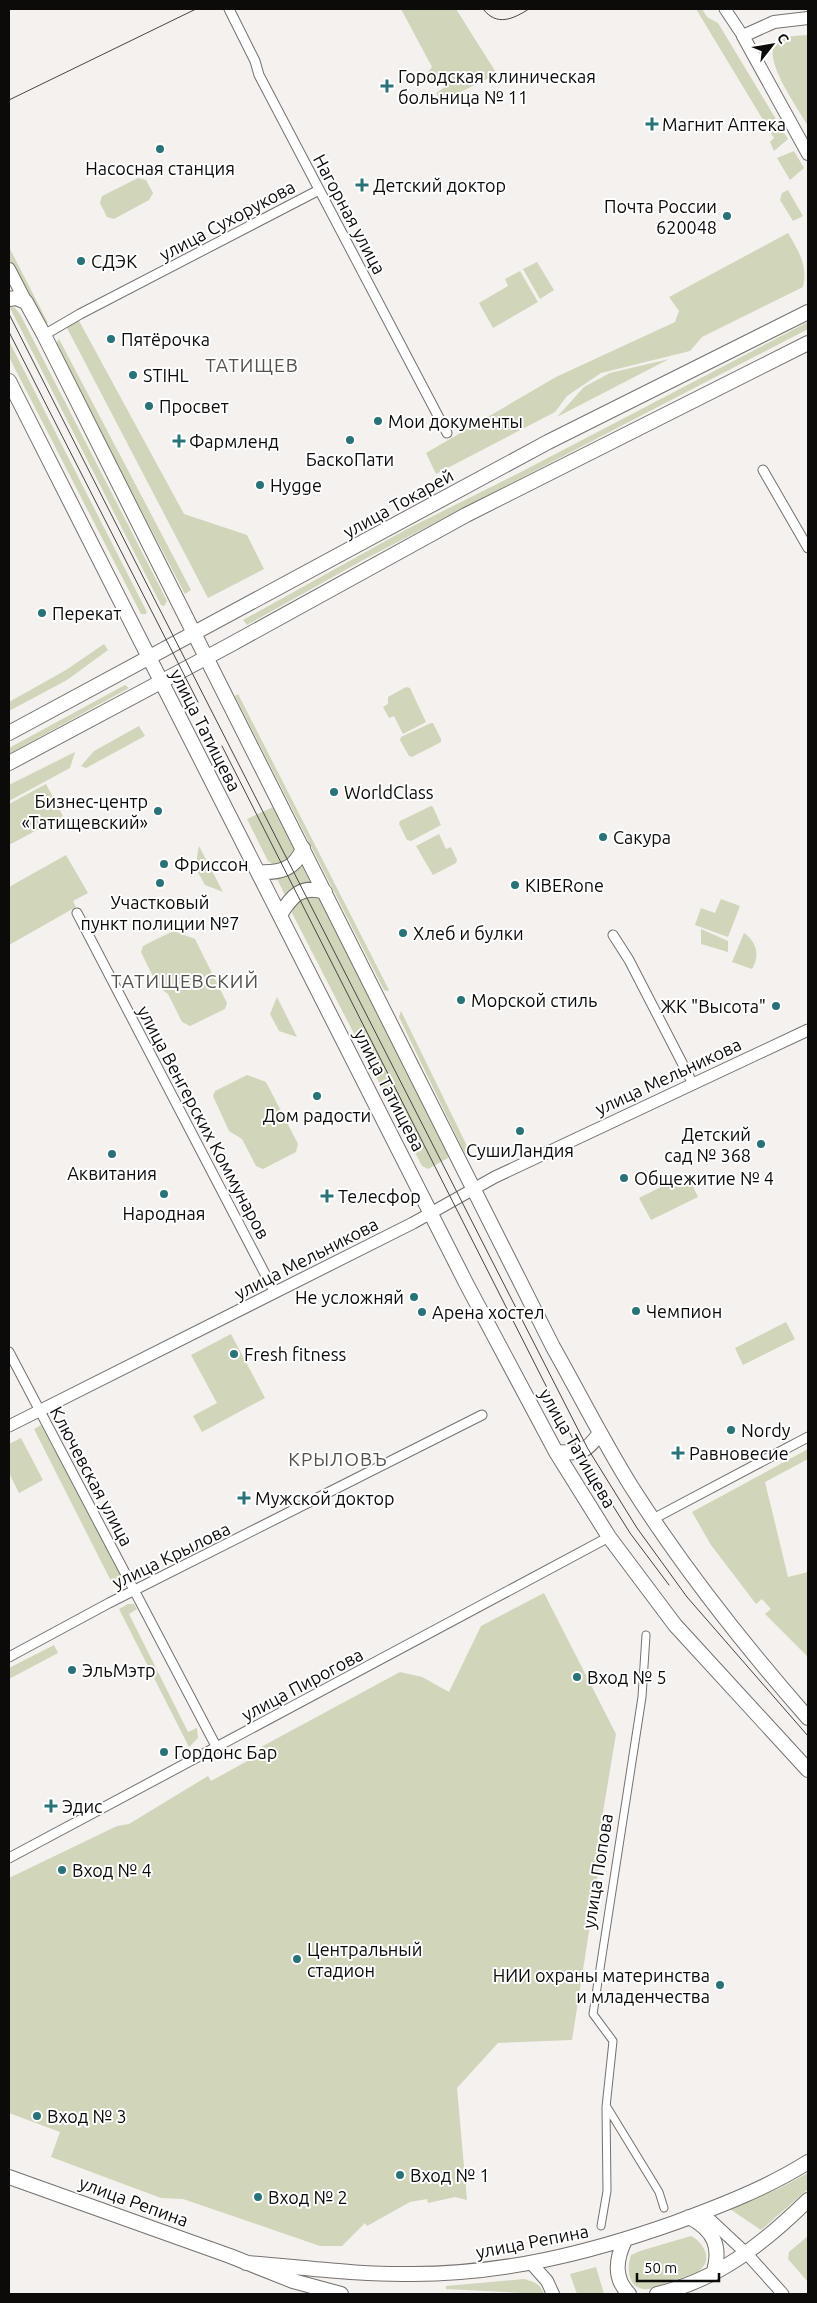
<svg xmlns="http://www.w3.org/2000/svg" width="817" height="2303" font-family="Ubuntu,sans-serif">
  <rect width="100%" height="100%" fill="#f5f1ee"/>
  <!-- green -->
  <path fill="#d1d5ba" d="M401 9H456L497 74 440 102 436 93 454 81 449 71 432 80 427 77V73L432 67Z
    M696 9H702L707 17 718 23 788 139 774 151 770 142 774 138Z
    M808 35V126C799 110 763 60 775 45 781 35 798 36 808 35Z
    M794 151 804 168 790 180 777 158Z
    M138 178 146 180 153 193 149 200 114 219 107 217 100 203 102 196Z
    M788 190 803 216 793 221 780 200 782 193Z
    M788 233C799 252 808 265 803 287L702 337 690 351 601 373 567 396 555 412 436 474 426 453 556 377 675 322 679 311 669 297Z
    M9 247 48 323H44L9 259Z
    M537 262 554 290 540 299 523 269Z
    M520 271 538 302 493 328 479 303 508 286 505 279Z
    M9 306 15 308 20 314 167 601 164 606 161 605Z
    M78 319 184 514 247 535 264 569 208 598 66 326Z
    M808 322V329L365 559 247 625 243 620 407 529 519 473Z
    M59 339 191 590 185 594 55 345Z
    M9 341 147 612 146 614H141L9 357Z
    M669 359 557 417 584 387 610 373Z
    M104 644 108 650 67 680 9 711V702L66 670Z
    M125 685 129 688 9 754V748Z
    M406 687 410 688 426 722 403 734 394 716 389 718 383 707 388 704V697Z
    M238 694 389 990 388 991 384 990 235 696Z
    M431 723H433L441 739V742L412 757 409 756 400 740 401 737Z
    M139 726 145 736 86 768 81 766 94 751Z
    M75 752 70 768 9 801V785Z
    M46 784 63 816 9 845V804Z
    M431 806 433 807 441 825 411 841 407 840 399 824 400 821Z
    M273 807 296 850 294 856 278 867 268 861 247 819Z
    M439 834 446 849 451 847 457 860 456 863 433 875 416 846Z
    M199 846 223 892 205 885 195 867Z
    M66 855 88 893 73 901 76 907 9 945V887Z
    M302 866 310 882C300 883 291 887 285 895L277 879 283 878Z
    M313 894 319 898 447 1152 448 1158 428 1169 422 1166 292 913 296 900Z
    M721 899 740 906 728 937 695 925 701 908 715 913Z
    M701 929 728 941V952L701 944Z
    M173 931 195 939 227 1003 225 1009 190 1026 182 1022 168 994 158 987 141 952 143 946Z
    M744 933C757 942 760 956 752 969L732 962Z
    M277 997 297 1037 279 1031 270 1014Z
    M401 1011 470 1152 465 1154 399 1017Z
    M247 1075 266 1082 298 1144 296 1152 263 1169 256 1166 242 1139 229 1131 213 1096 215 1091Z
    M687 1174 698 1197 651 1220 639 1198Z
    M786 1322 795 1339 743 1365 735 1348Z
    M231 1334 265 1398 202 1432 193 1416 217 1403 191 1355Z
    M41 1425 123 1579 113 1585 34 1429Z
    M21 1438 43 1480 19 1493 9 1473V1444Z
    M808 1449V1459L765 1482 788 1577 808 1572V1657L765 1614 771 1609 762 1599 756 1604 711 1545 692 1512Z
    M544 1593 616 1734 598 1842 600 1861 572 2040 498 2043 457 2088 467 2200 455 2197 428 2203 427 2199 410 2202 367 2226 365 2223 342 2246H320L183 2199 161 2198 51 2157 60 2132 9 2113V1878L117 1826 129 1824 208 1776 211 1781 251 1759 248 1754 400 1672 422 1677 449 1692 481 1626Z
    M128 1604H134L137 1609 129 1614 188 1732 197 1728 198 1738 189 1747 119 1609Z
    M54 1645 58 1653 9 1679V1668Z
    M808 2173V2189L761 2230 730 2209 780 2188Z
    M691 2236C705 2243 714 2262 697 2272 689 2276 679 2278 671 2281 664 2283 656 2288 649 2289 628 2291 626 2269 631 2255L640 2251Z
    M808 2236V2282L788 2259 789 2252Z
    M596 2267 604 2294H577L570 2274Z
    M524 2279C535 2282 540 2284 544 2294L446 2289V2286Z"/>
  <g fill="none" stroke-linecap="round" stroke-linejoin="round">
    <defs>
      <path id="pedestrian" d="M607 2107 659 2192 664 2208
        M601 2226 607 2191 606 2107 613 2041 593 2014 642 1697 646 1635"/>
      <path id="minor" d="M229 9 255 61 259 75 447 433
        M44 335 80 314 319 190
        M763 470 808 548
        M77 913 275 1293
        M613 935 629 960 693 1084
        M9 1352 217 1748
        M653 1519 808 1437
        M9 1657 109 1603 482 1415
        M9 1858 609 1537"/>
      <path id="tertiary" d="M725 9 743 36
        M9 1426 413 1223 495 1177 808 1030
        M702 2212 747 2254 783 2294"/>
      <path id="secondary" d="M808 18 774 22 743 36 808 154
        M9 269 26 302
        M532 2264 547 2281 553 2294"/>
      <path id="primary" d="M9 299 16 298 26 302 44 335 553 1347C579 1393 603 1441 631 1486 683 1568 744 1645 808 1718
        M9 381 467 1285 556 1452 609 1537 675 1625 808 1770
        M9 733 548 442 808 312
        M9 763 228 646 466 515 808 343
        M258 872C279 873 295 870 303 848
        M280 915C291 897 301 884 325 892
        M556 1452C582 1453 584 1454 600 1433
        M9 2177 230 2256 293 2281 341 2294
        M689 2217C714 2230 722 2247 713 2274
        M625 2240C616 2259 613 2278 629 2294
        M246 2263C302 2267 357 2275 412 2274 504 2274 589 2253 674 2223 720 2206 767 2188 808 2162
        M657 2294C718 2280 764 2243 808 2200"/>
    </defs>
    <!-- pedestrian casing -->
    <use href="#pedestrian" stroke="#75716f" stroke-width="9"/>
    <!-- minor casing -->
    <use href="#minor" stroke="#75716f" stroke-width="11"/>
    <!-- tertiary casing -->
    <use href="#tertiary" stroke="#75716f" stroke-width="13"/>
    <!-- secondary casing -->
    <use href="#secondary" stroke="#75716f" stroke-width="14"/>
    <!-- primary casing -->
    <use href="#primary" stroke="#75716f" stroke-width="16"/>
    <!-- pedestrian -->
    <use href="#pedestrian" stroke="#fff" stroke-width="7"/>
    <!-- minor -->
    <use href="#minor" stroke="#fff" stroke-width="9"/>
    <!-- tertiary -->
    <use href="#tertiary" stroke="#fff" stroke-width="11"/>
    <!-- secondary -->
    <use href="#secondary" stroke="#fff" stroke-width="12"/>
    <!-- primary -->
    <use href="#primary" stroke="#fff" stroke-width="14"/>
    <!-- tram -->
    <path stroke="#484544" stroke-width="1" d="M483 9C497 27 513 19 529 9
      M730 9H731
      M9 100 196 9
      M9 314 588 1449 637 1528 687 1597 808 1736
      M9 332 198 702
      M222 746 580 1453 630 1533 669 1585"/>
  </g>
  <!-- markers -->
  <g fill="#287378" stroke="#fff" stroke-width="2">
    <path d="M384.5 78.5h5v5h5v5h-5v5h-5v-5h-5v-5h5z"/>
    <path d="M649.5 116.5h5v5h5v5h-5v5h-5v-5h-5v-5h5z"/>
    <circle cx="160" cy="149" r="5"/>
    <path d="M359.5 177.5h5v5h5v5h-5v5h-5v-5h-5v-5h5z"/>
    <circle cx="727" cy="216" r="5"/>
    <circle cx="81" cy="261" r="5"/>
    <circle cx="111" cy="339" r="5"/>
    <circle cx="133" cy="375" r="5"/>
    <circle cx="149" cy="406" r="5"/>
    <circle cx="378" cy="421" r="5"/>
    <circle cx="350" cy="440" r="5"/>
    <path d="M176.5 433.5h5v5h5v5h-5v5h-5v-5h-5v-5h5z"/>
    <circle cx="260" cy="485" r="5"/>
    <circle cx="42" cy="613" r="5"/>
    <circle cx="334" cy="792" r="5"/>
    <circle cx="158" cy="811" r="5"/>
    <circle cx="603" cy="837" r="5"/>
    <circle cx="164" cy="864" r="5"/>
    <circle cx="160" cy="883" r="5"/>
    <circle cx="515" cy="885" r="5"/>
    <circle cx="403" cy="933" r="5"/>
    <circle cx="461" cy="1000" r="5"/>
    <circle cx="776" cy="1006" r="5"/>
    <circle cx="317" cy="1096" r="5"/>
    <circle cx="520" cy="1131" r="5"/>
    <circle cx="761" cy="1144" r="5"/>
    <circle cx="112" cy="1154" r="5"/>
    <circle cx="624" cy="1178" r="5"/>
    <circle cx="164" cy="1194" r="5"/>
    <path d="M324.5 1188.5h5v5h5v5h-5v5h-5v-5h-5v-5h5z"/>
    <circle cx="414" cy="1297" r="5"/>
    <circle cx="636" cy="1311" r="5"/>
    <circle cx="422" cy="1312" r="5"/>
    <circle cx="234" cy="1354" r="5"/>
    <circle cx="731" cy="1430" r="5"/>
    <path d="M675.5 1445.5h5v5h5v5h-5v5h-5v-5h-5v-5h5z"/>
    <path d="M241.5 1490.5h5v5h5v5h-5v5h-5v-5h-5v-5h5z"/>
    <circle cx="72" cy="1670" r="5"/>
    <circle cx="577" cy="1677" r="5"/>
    <circle cx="164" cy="1752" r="5"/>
    <path d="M48.5 1798.5h5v5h5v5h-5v5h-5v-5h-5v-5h5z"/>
    <circle cx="62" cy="1870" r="5"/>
    <circle cx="297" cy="1959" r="5"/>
    <circle cx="720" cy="1985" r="5"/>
    <circle cx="37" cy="2116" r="5"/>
    <circle cx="400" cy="2175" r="5"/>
    <circle cx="258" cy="2197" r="5"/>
  </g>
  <g text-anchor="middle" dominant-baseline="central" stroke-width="4" stroke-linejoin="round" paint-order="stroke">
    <!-- poi labels -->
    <g font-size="18" fill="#0d0b0a" stroke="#fff" text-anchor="start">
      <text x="398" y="76">Городская клиническая<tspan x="398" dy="21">больница № 11</tspan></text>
      <text x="662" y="124">Магнит Аптека</text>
      <text x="160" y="168" text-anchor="middle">Насосная станция</text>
      <text x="373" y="185">Детский доктор</text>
      <text x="717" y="206" text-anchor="end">Почта России<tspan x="717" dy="21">620048</tspan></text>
      <text x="91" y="261">СДЭК</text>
      <text x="121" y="339">Пятёрочка</text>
      <text x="143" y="375">STIHL</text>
      <text x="159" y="406">Просвет</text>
      <text x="388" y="421">Мои документы</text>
      <text x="189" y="441">Фармленд</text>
      <text x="350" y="459" text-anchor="middle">БаскоПати</text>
      <text x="270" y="485">Hygge</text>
      <text x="52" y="613">Перекат</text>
      <text x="344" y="792">WorldClass</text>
      <text x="148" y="801" text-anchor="end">Бизнес-центр<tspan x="148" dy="21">«Татищевский»</tspan></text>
      <text x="613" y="837">Сакура</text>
      <text x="174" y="864">Фриссон</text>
      <text x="525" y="885">KIBERone</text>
      <text x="160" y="902" text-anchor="middle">Участковый<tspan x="160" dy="21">пункт полиции №7</tspan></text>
      <text x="413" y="933">Хлеб и булки</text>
      <text x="471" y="1000">Морской стиль</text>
      <text x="766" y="1006" text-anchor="end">ЖК "Высота"</text>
      <text x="317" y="1115" text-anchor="middle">Дом радости</text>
      <text x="751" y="1134" text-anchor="end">Детский<tspan x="751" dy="21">сад № 368</tspan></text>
      <text x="520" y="1150" text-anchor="middle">СушиЛандия</text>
      <text x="112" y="1173" text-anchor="middle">Аквитания</text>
      <text x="634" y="1178">Общежитие № 4</text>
      <text x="338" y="1196">Телесфор</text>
      <text x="164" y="1213" text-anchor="middle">Народная</text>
      <text x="404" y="1297" text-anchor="end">Не усложняй</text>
      <text x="646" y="1311">Чемпион</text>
      <text x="432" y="1312">Арена хостел</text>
      <text x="244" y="1354">Fresh fitness</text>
      <text x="741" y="1430">Nordy</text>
      <text x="689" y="1453">Равновесие</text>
      <text x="255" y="1498">Мужской доктор</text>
      <text x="82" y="1670">ЭльМэтр</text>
      <text x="587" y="1677">Вход № 5</text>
      <text x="174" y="1752">Гордонc Бар</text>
      <text x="62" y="1806">Эдис</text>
      <text x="72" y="1870">Вход № 4</text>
      <text x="307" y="1949">Центральный<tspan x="307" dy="21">стадион</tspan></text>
      <text x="710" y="1975" text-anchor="end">НИИ охраны материнства<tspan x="710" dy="21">и младенчества</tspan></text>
      <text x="47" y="2116">Вход № 3</text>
      <text x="410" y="2175">Вход № 1</text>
      <text x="268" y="2197">Вход № 2</text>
    </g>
    <!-- street labels -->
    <g font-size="18" fill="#0d0b0a" stroke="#fff">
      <text transform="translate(350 214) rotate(62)">Нагорная улица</text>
      <text transform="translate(227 220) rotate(-28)">улица Сухорукова</text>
      <text transform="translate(398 503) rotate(-29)">улица Токарей</text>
      <text transform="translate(206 730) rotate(63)">улица Татищева</text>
      <text transform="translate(668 1076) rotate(-25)">улица Мельникова</text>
      <text transform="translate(390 1090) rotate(63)">улица Татищева</text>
      <text transform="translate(204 1122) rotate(62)">улица Венгерских Коммунаров</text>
      <text transform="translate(306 1258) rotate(-27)">улица Мельникова</text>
      <text transform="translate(578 1448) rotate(60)">улица Татищева</text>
      <text transform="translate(92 1476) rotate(62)">Ключевская улица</text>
      <text transform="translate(171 1555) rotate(-26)">улица Крылова</text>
      <text transform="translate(302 1684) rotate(-28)">улица Пирогова</text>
      <text transform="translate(597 1871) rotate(-81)">улица Попова</text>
      <text transform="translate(134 2201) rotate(20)">улица Репина</text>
      <text transform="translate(532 2241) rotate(-11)">улица Репина</text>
    </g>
    <!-- neighbourhood labels -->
    <g font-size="19" letter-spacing="1" fill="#54514e" stroke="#fff">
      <text x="252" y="365">ТАТИЩЕВ</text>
      <text x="185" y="981">ТАТИЩЕВСКИЙ</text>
      <text x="338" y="1459">КРЫЛОВЪ</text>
    </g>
  </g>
  <!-- border -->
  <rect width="817" height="2303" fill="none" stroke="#0d0b0a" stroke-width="20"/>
  <!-- north arrow -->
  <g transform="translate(772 45) rotate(59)" stroke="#ffffff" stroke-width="4" paint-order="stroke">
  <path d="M0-4L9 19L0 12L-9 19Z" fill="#0d0b0a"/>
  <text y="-8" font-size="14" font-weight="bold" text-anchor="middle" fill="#0d0b0a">С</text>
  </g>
  <!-- scale -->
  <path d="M637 2273v8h82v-8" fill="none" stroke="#0d0b0a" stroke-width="2.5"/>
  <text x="644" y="2273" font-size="15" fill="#0d0b0a" stroke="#ffffff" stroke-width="4" paint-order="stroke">50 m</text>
</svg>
